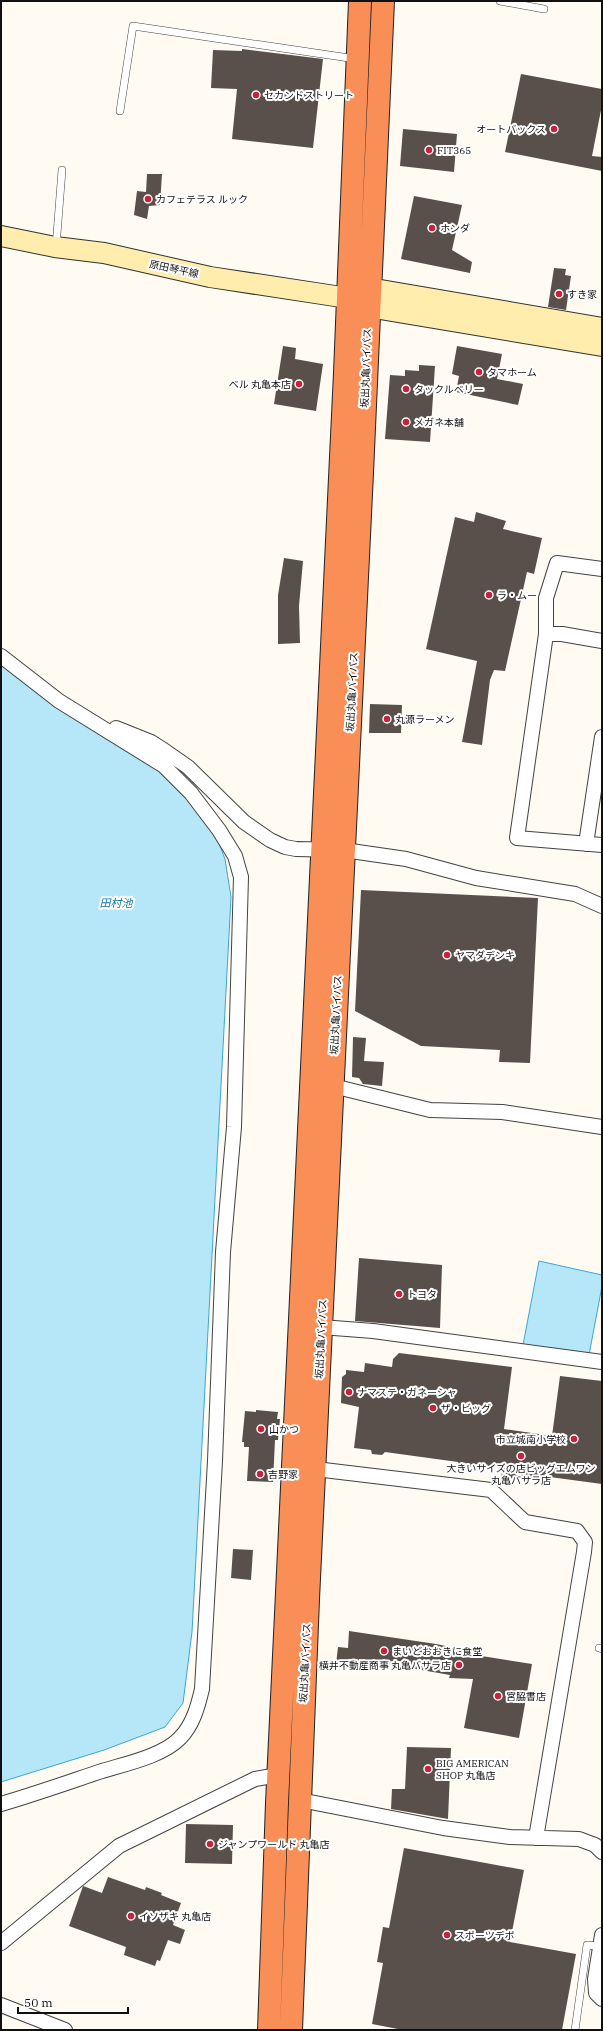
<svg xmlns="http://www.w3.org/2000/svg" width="603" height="2031" font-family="'IBM Plex Serif','Noto Sans JP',serif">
  <rect width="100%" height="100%" fill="#fffbf3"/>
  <!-- water -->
  <path fill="#b6e7f9" stroke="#3aa7d3" d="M1 663 141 757 180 786 210 820 225 859 231 897 192 1632 183 1703 165 1727 104 1750 1 1782Z
    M539 1261 602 1275V1286L589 1355 523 1345Z"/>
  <!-- building -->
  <path fill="#59504c" d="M242 49 323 59 313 148 232 139 237 89 211 88 213 50 242 51Z
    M521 74 602 89V105L592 156 602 157V171L505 152Z
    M403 129 457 134 454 172 400 166Z
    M147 174H162L160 205 149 206 147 219 134 215 137 191 146 192Z
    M414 196 462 205 452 250 472 262 470 273 401 259Z
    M554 268 566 269 565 275 571 276 566 310 548 307Z
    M283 346 296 348 295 359 323 364 316 411 274 404Z
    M457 346 502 354 497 379 523 384 518 405 456 392 459 376 452 374Z
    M419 365 435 366 430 442 385 439 390 375 405 376V370L419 371Z
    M476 512 506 521 503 529 542 538 534 574 527 572 505 671 494 670 490 680 482 745 462 742 477 661 426 649 455 517 474 522Z
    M284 558 303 561 299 606 300 643 278 644V595Z
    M370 704 402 705 401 733H369Z
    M361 890 538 898 530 1063 499 1062 500 1050 421 1046 355 1011Z
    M353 1037 366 1038 364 1061 384 1062 382 1086 363 1084 359 1078 352 1077Z
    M359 1258 442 1265 440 1328 355 1321Z
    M399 1353 512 1367 504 1429 552 1436 560 1376 602 1381V1484L535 1475 534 1481 501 1477 503 1468 474 1464 473 1467 459 1465 458 1462 385 1452 382 1455 372 1454 371 1450 354 1448 359 1407 341 1403 342 1377 346 1374V1370L364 1372 365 1363 392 1367 393 1359Z
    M256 1410 278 1412 277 1419H280L278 1440H275L273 1482 247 1481 249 1447H244V1442H242L245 1411 256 1412Z
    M233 1549 253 1550 251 1580 231 1578Z
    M349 1631 436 1644 470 1651 469 1654 532 1664 519 1738 464 1728 473 1679 449 1678 450 1675 359 1659 358 1665 336 1664 338 1647 348 1648Z
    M407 1747 451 1748 448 1819 391 1809 392 1789H405Z
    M186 1824 233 1825 232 1864 185 1863Z
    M404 1848 524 1870 510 1942 576 1954 562 2030H403L372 2024 383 1963 377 1962 383 1927 389 1928Z
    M108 1877 145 1890 146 1887 162 1893 161 1895 181 1903 173 1925 185 1930 180 1944 168 1940 160 1961 157 1960 155 1966 124 1955 126 1947 69 1926 83 1886 102 1893Z"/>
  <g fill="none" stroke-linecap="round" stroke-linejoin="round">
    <defs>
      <path id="lane" d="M500 1 544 9
        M120 111 133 26 356 59
        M56 247 62 170
        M599 1648 602 1649
        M575 2030 587 1945 600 1946"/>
      <path id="street" d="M602 569 557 563 546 598V634L517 838 602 845
        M546 634H562L602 641
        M1 656 59 701 164 766 191 793 219 830 235 856 241 877 234 1127 223 1252 215 1461 202 1689C198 1706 193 1725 180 1738 163 1756 125 1764 102 1771 69 1782 35 1794 1 1804
        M116 728 151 742 165 751 188 767 244 822 270 840 285 847 296 849 344 850 406 859 476 878 575 894 602 906
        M586 844 602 737
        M333 1086 430 1110 502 1112 602 1127
        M321 1327 373 1331 602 1362
        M307 1468 491 1490 525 1522 577 1531 585 1542 584 1552 536 1838
        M300 1800 443 1828 510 1837 579 1839 595 1845 602 1852
        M602 1935 595 1979 596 1993 602 1999
        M1 1943 119 1846 255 1779 278 1775
        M1 2005 65 2030"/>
      <path id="secondary" d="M1 236 55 247 104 253 210 277 348 298 368 307 602 346
        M355 295 369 288 602 328"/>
      <path id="highway" d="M269 2030 277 1803 345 373 360 1
        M291 2030 308 1599 362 473 383 1"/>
    </defs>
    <!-- lane casing -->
    <use href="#lane" stroke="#434343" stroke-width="8"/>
    <!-- street casing -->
    <use href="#street" stroke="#434343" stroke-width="16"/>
    <!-- secondary casing -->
    <use href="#secondary" stroke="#323232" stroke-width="22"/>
    <!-- highway casing -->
    <use href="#highway" stroke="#212121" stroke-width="24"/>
    <!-- lane -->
    <use href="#lane" stroke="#fff" stroke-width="7"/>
    <!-- street -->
    <use href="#street" stroke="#fff" stroke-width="14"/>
    <!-- secondary -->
    <use href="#secondary" stroke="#ffedae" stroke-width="20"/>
    <!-- highway -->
    <use href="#highway" stroke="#f98f57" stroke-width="22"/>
  </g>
  <!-- markers -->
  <g fill="#c7223c" stroke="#fff" stroke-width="1.5">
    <circle cx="256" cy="95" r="4"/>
    <circle cx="554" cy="129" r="4"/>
    <circle cx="429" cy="150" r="4"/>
    <circle cx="148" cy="199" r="4"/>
    <circle cx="432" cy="228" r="4"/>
    <circle cx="559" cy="294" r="4"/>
    <circle cx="479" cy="372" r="4"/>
    <circle cx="299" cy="384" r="4"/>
    <circle cx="406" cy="389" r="4"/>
    <circle cx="406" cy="422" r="4"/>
    <circle cx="489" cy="595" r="4"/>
    <circle cx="387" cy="719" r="4"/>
    <circle cx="447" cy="955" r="4"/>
    <circle cx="399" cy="1294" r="4"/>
    <circle cx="349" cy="1392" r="4"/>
    <circle cx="433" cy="1408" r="4"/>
    <circle cx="261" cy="1429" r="4"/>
    <circle cx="574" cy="1439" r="4"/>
    <circle cx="521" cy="1456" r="4"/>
    <circle cx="260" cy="1474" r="4"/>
    <circle cx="384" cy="1651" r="4"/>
    <circle cx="459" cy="1665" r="4"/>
    <circle cx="498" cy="1696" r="4"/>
    <circle cx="428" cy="1769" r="4"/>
    <circle cx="210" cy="1844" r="4"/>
    <circle cx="131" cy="1916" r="4"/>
    <circle cx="447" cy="1935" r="4"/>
  </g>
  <g text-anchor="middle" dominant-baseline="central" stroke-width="4" stroke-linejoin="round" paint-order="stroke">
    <!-- poi labels -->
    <g font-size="10" fill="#101010" stroke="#fff" text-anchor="start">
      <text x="264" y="95">セカンドストリート</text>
      <text x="546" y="129" text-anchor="end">オートバックス</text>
      <text x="437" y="150">FIT365</text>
      <text x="156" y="199">カフェテラス ルック</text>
      <text x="440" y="228">ホンダ</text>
      <text x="567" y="294">すき家</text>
      <text x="487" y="372">タマホーム</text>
      <text x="291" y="384" text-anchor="end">ベル 丸亀本店</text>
      <text x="414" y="389">タックルベリー</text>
      <text x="414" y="422">メガネ本舗</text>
      <text x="497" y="595">ラ・ムー</text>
      <text x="395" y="719">丸源ラーメン</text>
      <text x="455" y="955">ヤマダデンキ</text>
      <text x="407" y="1294">トヨタ</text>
      <text x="357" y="1392">ナマステ・ガネーシャ</text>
      <text x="441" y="1408">ザ・ビッグ</text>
      <text x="269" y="1429">山かつ</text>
      <text x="566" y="1439" text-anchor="end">市立城南小学校</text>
      <text x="521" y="1468" text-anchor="middle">大きいサイズの店ビッグエムワン<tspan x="521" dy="12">丸亀バサラ店</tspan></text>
      <text x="268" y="1474">吉野家</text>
      <text x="392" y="1651">まいどおおきに食堂</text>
      <text x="451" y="1665" text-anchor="end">横井不動産商事 丸亀バサラ店</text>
      <text x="506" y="1696">宮脇書店</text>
      <text x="436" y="1763">BIG AMERICAN<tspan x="436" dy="12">SHOP 丸亀店</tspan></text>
      <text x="218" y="1844">ジャンプワールド 丸亀店</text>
      <text x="139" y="1916">イソザキ 丸亀店</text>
      <text x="455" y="1935">スポーツデポ</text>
    </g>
    <!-- street labels -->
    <g font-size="10" fill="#101010" stroke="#fff">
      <text transform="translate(174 269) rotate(12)">原田琴平線</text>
      <text transform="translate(366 368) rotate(-88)">坂出丸亀バイパス</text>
      <text transform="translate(352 692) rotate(-87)">坂出丸亀バイパス</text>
      <text transform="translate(336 1015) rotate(-87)">坂出丸亀バイパス</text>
      <text transform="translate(321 1339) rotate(-87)">坂出丸亀バイパス</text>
      <text transform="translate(305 1663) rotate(-87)">坂出丸亀バイパス</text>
    </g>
    <!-- water labels -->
    <g font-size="11" font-style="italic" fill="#1378a8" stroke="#fff">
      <text x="116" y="903">田村池</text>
    </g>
  </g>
  <!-- border -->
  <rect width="603" height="2031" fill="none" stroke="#101010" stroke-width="4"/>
  <!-- scale -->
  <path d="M18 2007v6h110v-6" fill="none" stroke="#101010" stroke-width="2"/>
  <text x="24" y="2007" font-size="12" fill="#101010" stroke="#ffffff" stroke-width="3" paint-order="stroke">50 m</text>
</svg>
